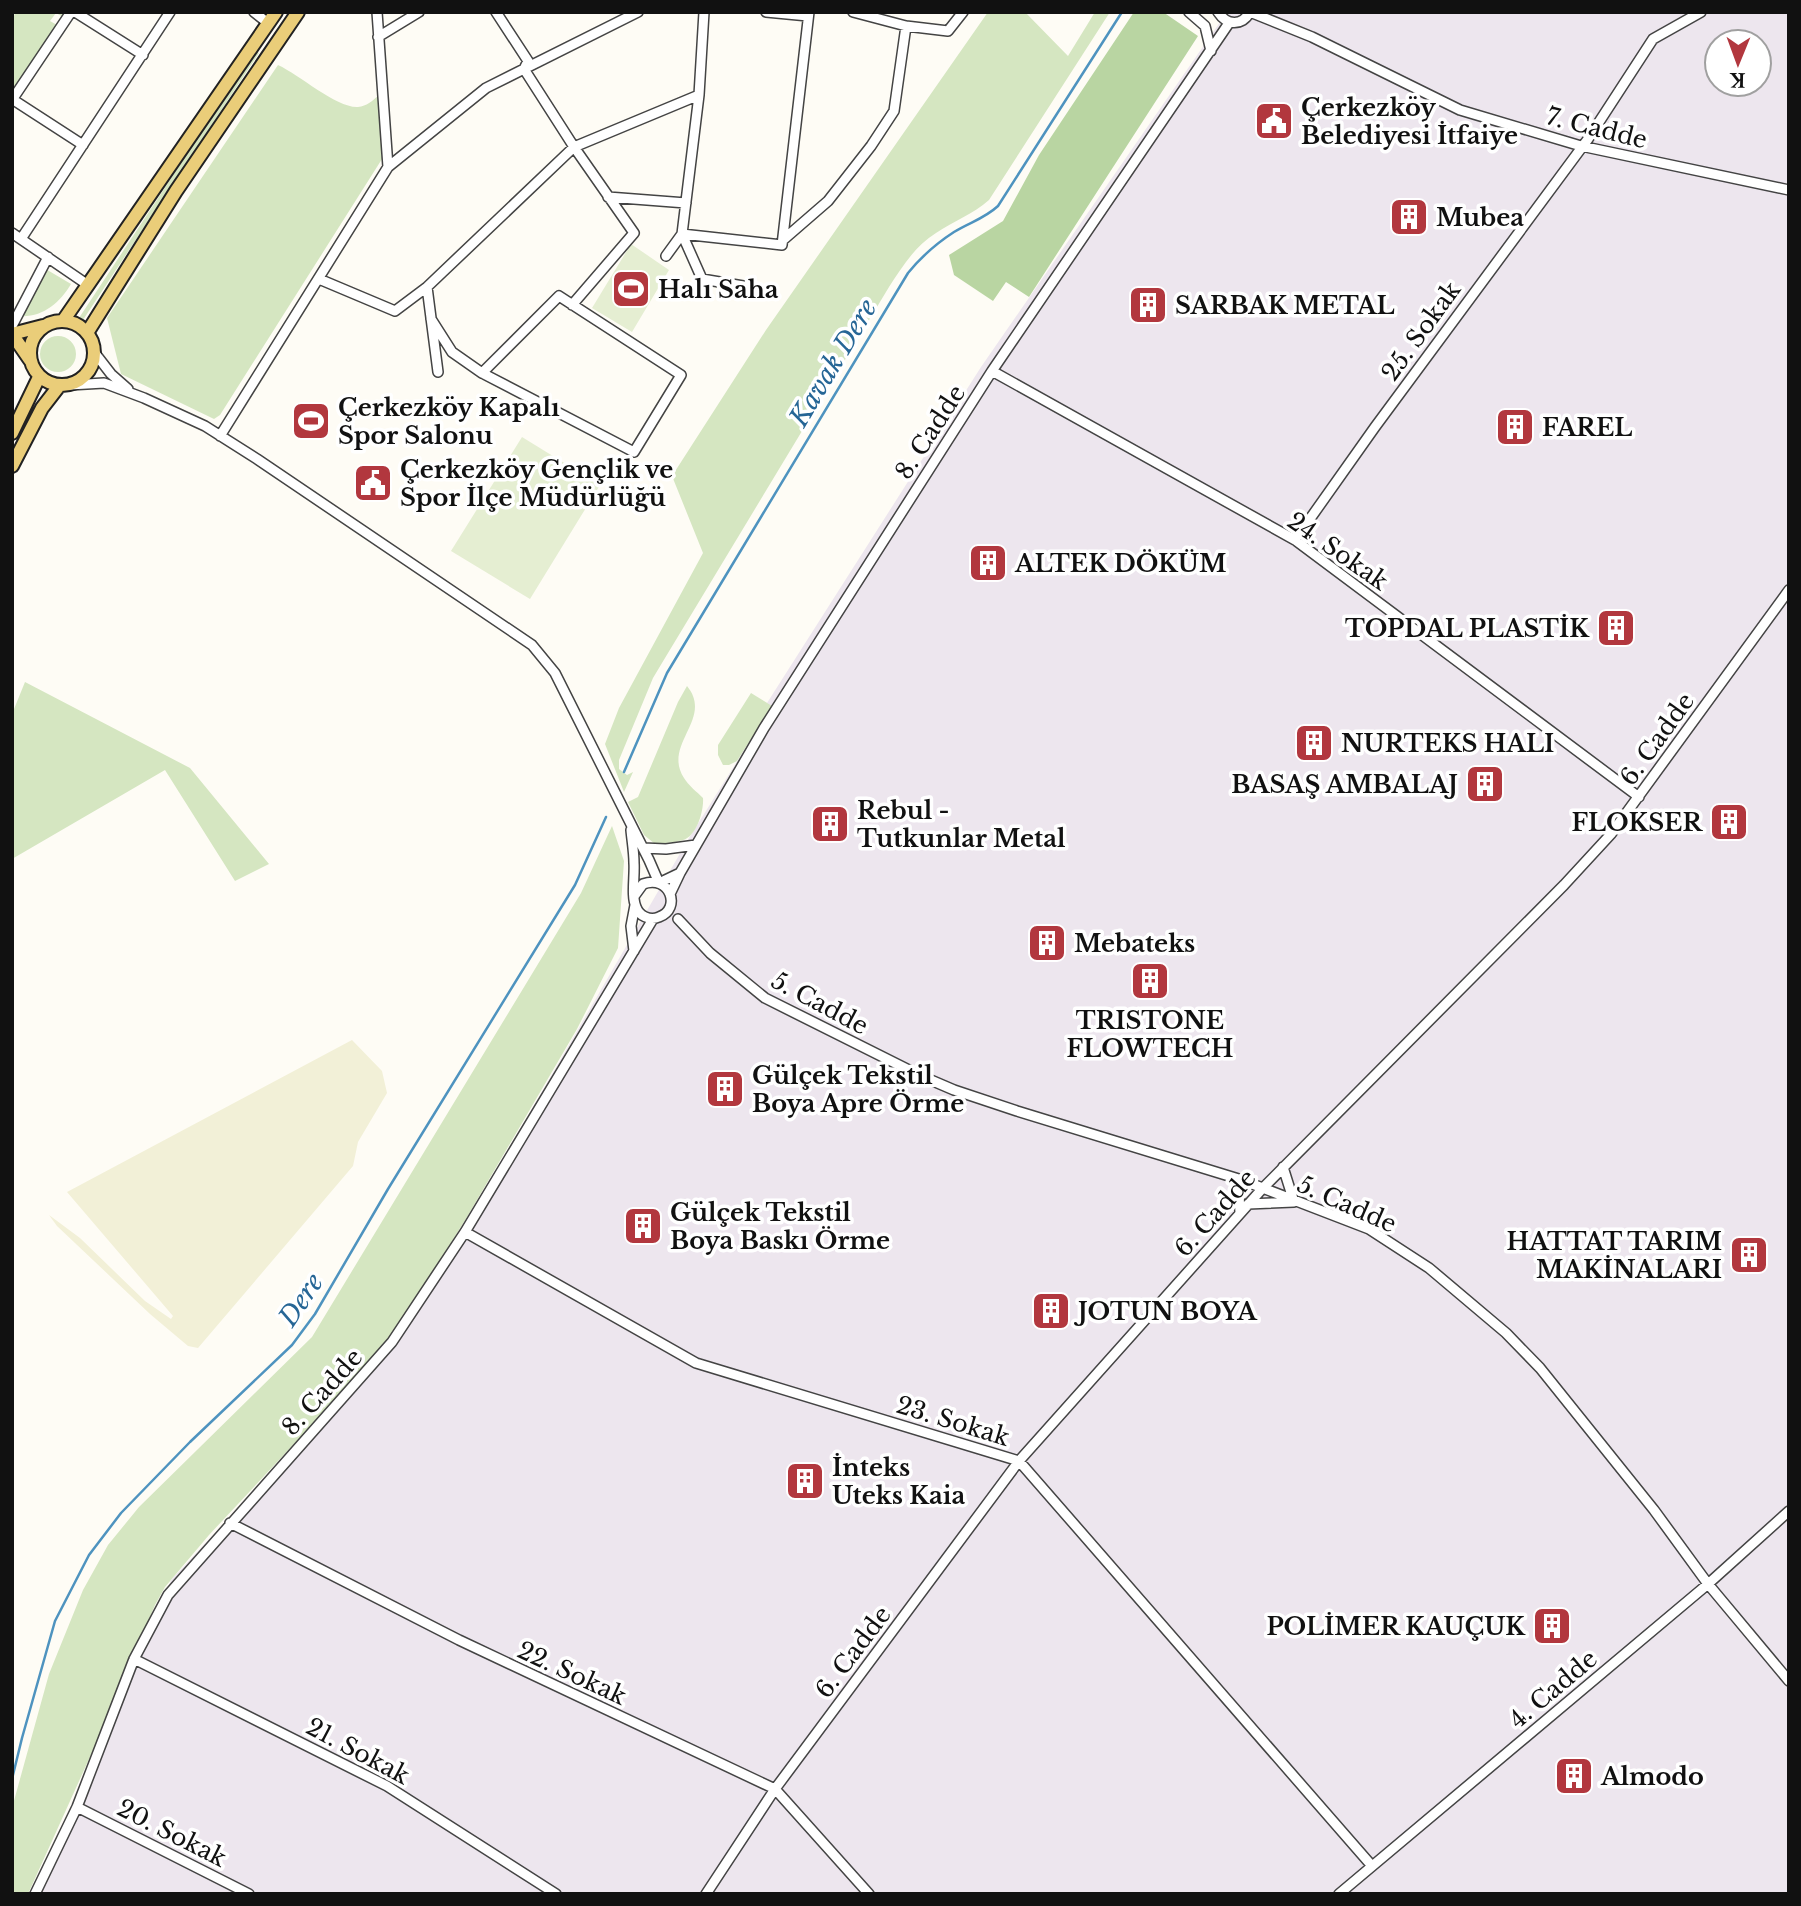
<svg xmlns="http://www.w3.org/2000/svg" width="1801" height="1906" font-family="'Libre Baskerville',serif">
  <rect width="100%" height="100%" fill="#fefcf5"/>
  <!-- industrial -->
  <path fill="#ede6ee" fill-rule="evenodd" d="M1227 12H1789V1894H36L74 1802 171 1580 394 1341 468 1219 689 838 771 707 767 703 981 367ZM1717 42H1759V84H1717Z"/>
  <!-- farmland -->
  <path fill="#f2f0d7" d="M352 1040 382 1071 387 1093 358 1142 353 1166 198 1348 188 1346 150 1314 57 1226 49 1215 80 1238 145 1301 171 1319 173 1316 67 1192Z"/>
  <!-- green -->
  <path fill="#d5e6c1" d="M15 12H65L63 17 56 13 50 21 57 25 16 89 12 88V25Z
    M988 12H1025L1068 56 1095 12H1110L989 200C973 214 954 221 936 233 915 246 902 267 889 287L665 658 653 678 619 760V769L627 775 633 772 624 792 605 744 619 708 703 553 672 476 766 330Z
    M255 51 259 53 81 323 77 321Z
    M278 65C300 75 336 108 358 107 367 106 372 101 378 96L382 159 220 415 214 419 121 374 107 318Z
    M44 268 71 284C60 303 42 318 19 316Z
    M40 354a18 18 0 1 1 36 0a18 18 0 1 1-36 0Z
    M25 682 190 768 269 864 235 881 165 770 12 859V714Z
    M687 686C714 719 662 744 684 778 688 785 697 792 703 798 704 810 697 836 683 840 674 843 664 843 655 844L644 835 628 802 638 797 678 702Z
    M751 693 772 706 737 761 729 765H723L718 755V745Z
    M612 826 624 861 618 948 577 1029 467 1217 391 1340 209 1535 165 1587 155 1605 108 1717 28 1894H12V1808L49 1674 83 1590 108 1545 139 1507 312 1337 581 893Z"/>
  <!-- forest -->
  <path fill="#b9d5a2" d="M1134 12H1163L1198 36 1029 297 1006 282 993 301 954 275 949 255 1003 221 1039 155Z"/>
  <!-- pitch -->
  <path fill="#e5eed2" d="M631 244 669 270 632 332 592 308Z
    M522 437 600 485 530 599 451 551Z"/>
  <g fill="none" stroke-linecap="round" stroke-linejoin="round">
    <!-- stream -->
    <path stroke="#4e93bf" stroke-width="2.5" d="M624 772 667 673 908 273C921 257 937 243 954 232 970 222 984 219 998 206L1122 12
      M12 1779 22 1738 55 1621 89 1555 121 1513 190 1442 292 1345 315 1314 388 1189 575 885 606 817"/>
    <defs>
      <path id="minor" d="M75 12 143 55
        M254 12 268 23
        M496 12 528 61 524 69 574 147 634 233 572 305
        M766 12 808 16
        M853 12 906 26 948 31 963 12
        M1189 12 1205 26 1211 51
        M1218 12C1227 26 1242 26 1250 12
        M1250 12 1312 37 1460 110 1581 146 1789 190
        M378 37 419 12
        M12 99 83 145
        M12 100 71 12
        M388 167 486 88 638 12
        M608 197 686 203
        M12 233 88 285
        M21 239 170 12
        M783 240 828 201 871 146 894 111 906 26
        M666 256 682 234 699 95 704 12
        M319 279 395 311 427 287 574 147 699 95
        M427 287 438 372
        M755 288 702 279 682 234 782 245 809 12
        M431 319 452 352 482 373 559 296 681 375 634 452 482 373
        M12 326 48 257
        M94 352 111 374 128 389
        M992 371 1295 540 1639 797
        M70 385 104 383 144 398 205 426 257 459 532 645 555 673 649 860 659 883 680 873 670 894
        M220 436 388 167 377 12
        M1295 540 1375 427 1588 139 1653 39 1701 12
        M631 830C632 841 634 852 634 863 635 876 631 896 636 907 639 916 650 921 659 917 682 909 670 874 643 884L635 895
        M643 848 666 849 696 845
        M680 873 764 728 992 371 1229 23
        M678 919 710 953 765 998 919 1075 954 1090 1017 1111 1242 1180 1369 1229 1429 1268 1506 1333 1540 1368 1654 1510 1708 1584 1789 1681
        M634 951 631 926 635 905
        M1235 1178 1239 1194 1240 1213
        M1248 1204 1294 1202 1283 1167
        M465 1232 696 1363 1019 1461 1372 1866
        M230 1523 459 1640 775 1789 869 1894
        M134 1659 387 1786 556 1894
        M77 1807 249 1894
        M35 1894 77 1807 134 1659 168 1595 392 1342 465 1232 653 919
        M706 1894 775 1789 1019 1461 1262 1189 1564 885 1611 834 1789 590
        M1339 1894 1708 1584 1789 1511"/>
      <path id="major" d="M30 353a32 32 0 1 1 64 0a32 32 0 1 1-64 0Z
        M63 321 276 12
        M87 333 176 191 298 12
        M30 360 12 334 43 326
        M12 433 39 377
        M12 466 42 408 59 386"/>
    </defs>
    <!-- minor casing -->
    <use href="#minor" stroke="#444" stroke-width="12"/>
    <!-- major casing -->
    <use href="#major" stroke="#222" stroke-width="16"/>
    <!-- minor -->
    <use href="#minor" stroke="#fff" stroke-width="9"/>
    <!-- major -->
    <use href="#major" stroke="#eacd79" stroke-width="12"/>
  </g>
  <!-- icons -->
  <defs>
    <symbol id="civic-square" viewBox="-11 -11 22 22"><rect x="-9" y="-9" width="18" height="18" rx="4" fill="#b2373e" stroke="#fff"/><path d="M-.6-6.5H3V-4.5H.6V-3L4-1V1h2V6H-6V1h2V-1L-.6-3ZM-1.2 2.5V6h2.4V2.5Z" fill="#fff"/></symbol>
    <symbol id="building-square" viewBox="-11 -11 22 22"><rect x="-9" y="-9" width="18" height="18" rx="4" fill="#b2373e" stroke="#fff"/><path d="M-4-6H4V6H1V3H-1V6H-4ZM-2.5-4.3h1.7v1.8h-1.7ZM.8-4.3h1.7v1.8H.8ZM-2.5-1h1.7V.8h-1.7ZM.8-1h1.7V.8H.8Z" fill="#fff"/></symbol>
    <symbol id="stadium-square" viewBox="-11 -11 22 22"><rect x="-9" y="-9" width="18" height="18" rx="4" fill="#b2373e" stroke="#fff"/><path d="M0-5a6.5 5 0 1 0 0 10a6.5 5 0 1 0 0-10ZM-3.5-1.8h7v3.6h-7Z" fill="#fff"/></symbol>
  </defs>
  <g fill-rule="evenodd">
    <use href="#civic-square" x="1252" y="99" width="44" height="44"/>
    <use href="#building-square" x="1387" y="195" width="44" height="44"/>
    <use href="#stadium-square" x="609" y="267" width="44" height="44"/>
    <use href="#building-square" x="1126" y="283" width="44" height="44"/>
    <use href="#stadium-square" x="289" y="399" width="44" height="44"/>
    <use href="#building-square" x="1493" y="405" width="44" height="44"/>
    <use href="#civic-square" x="351" y="461" width="44" height="44"/>
    <use href="#building-square" x="966" y="541" width="44" height="44"/>
    <use href="#building-square" x="1594" y="606" width="44" height="44"/>
    <use href="#building-square" x="1292" y="721" width="44" height="44"/>
    <use href="#building-square" x="1463" y="762" width="44" height="44"/>
    <use href="#building-square" x="1707" y="800" width="44" height="44"/>
    <use href="#building-square" x="808" y="802" width="44" height="44"/>
    <use href="#building-square" x="1025" y="921" width="44" height="44"/>
    <use href="#building-square" x="1128" y="959" width="44" height="44"/>
    <use href="#building-square" x="703" y="1067" width="44" height="44"/>
    <use href="#building-square" x="621" y="1204" width="44" height="44"/>
    <use href="#building-square" x="1727" y="1233" width="44" height="44"/>
    <use href="#building-square" x="1029" y="1289" width="44" height="44"/>
    <use href="#building-square" x="783" y="1459" width="44" height="44"/>
    <use href="#building-square" x="1530" y="1604" width="44" height="44"/>
    <use href="#building-square" x="1552" y="1754" width="44" height="44"/>
  </g>
  <g text-anchor="middle" dominant-baseline="central" stroke-width="7" stroke-linejoin="round" paint-order="stroke">
    <!-- poi labels -->
    <g font-size="24" font-weight="bold" fill="#111" stroke="#fff" text-anchor="start">
      <text x="1301" y="107">Çerkezköy<tspan x="1301" dy="28">Belediyesi İtfaiye</tspan></text>
      <text x="1436" y="217">Mubea</text>
      <text x="658" y="289">Halı Saha</text>
      <text x="1175" y="305">SARBAK METAL</text>
      <text x="338" y="407">Çerkezköy Kapalı<tspan x="338" dy="28">Spor Salonu</tspan></text>
      <text x="1542" y="427">FAREL</text>
      <text x="400" y="469">Çerkezköy Gençlik ve<tspan x="400" dy="28">Spor İlçe Müdürlüğü</tspan></text>
      <text x="1015" y="563">ALTEK DÖKÜM</text>
      <text x="1589" y="628" text-anchor="end">TOPDAL PLASTİK</text>
      <text x="1341" y="743">NURTEKS HALI</text>
      <text x="1458" y="784" text-anchor="end">BASAŞ AMBALAJ</text>
      <text x="857" y="810">Rebul -<tspan x="857" dy="28">Tutkunlar Metal</tspan></text>
      <text x="1702" y="822" text-anchor="end">FLOKSER</text>
      <text x="1074" y="943">Mebateks</text>
      <text x="1150" y="1020" text-anchor="middle">TRISTONE<tspan x="1150" dy="28">FLOWTECH</tspan></text>
      <text x="752" y="1075">Gülçek Tekstil<tspan x="752" dy="28">Boya Apre Örme</tspan></text>
      <text x="670" y="1212">Gülçek Tekstil<tspan x="670" dy="28">Boya Baskı Örme</tspan></text>
      <text x="1722" y="1241" text-anchor="end">HATTAT TARIM<tspan x="1722" dy="28">MAKİNALARI</tspan></text>
      <text x="1078" y="1311">JOTUN BOYA</text>
      <text x="832" y="1467">İnteks<tspan x="832" dy="28">Uteks Kaia</tspan></text>
      <text x="1525" y="1626" text-anchor="end">POLİMER KAUÇUK</text>
      <text x="1601" y="1776">Almodo</text>
    </g>
    <!-- street labels -->
    <g font-size="24" fill="#111" stroke="#fff">
      <text transform="translate(1597 128) rotate(14)">7. Cadde</text>
      <text transform="translate(1421 331) rotate(-54)">25. Sokak</text>
      <text transform="translate(930 432) rotate(-57)">8. Cadde</text>
      <text transform="translate(1338 551) rotate(35)">24. Sokak</text>
      <text transform="translate(1657 739) rotate(-54)">6. Cadde</text>
      <text transform="translate(820 1003) rotate(28)">5. Cadde</text>
      <text transform="translate(1347 1204) rotate(24)">5. Cadde</text>
      <text transform="translate(1215 1213) rotate(-48)">6. Cadde</text>
      <text transform="translate(322 1392) rotate(-48)">8. Cadde</text>
      <text transform="translate(953 1421) rotate(17)">23. Sokak</text>
      <text transform="translate(853 1652) rotate(-53)">6. Cadde</text>
      <text transform="translate(572 1673) rotate(25)">22. Sokak</text>
      <text transform="translate(1553 1689) rotate(-40)">4. Cadde</text>
      <text transform="translate(358 1751) rotate(28)">21. Sokak</text>
      <text transform="translate(172 1833) rotate(27)">20. Sokak</text>
    </g>
    <!-- water labels -->
    <g font-size="26" font-style="italic" fill="#266696" stroke="#fff">
      <text transform="translate(833 363) rotate(-59)">Kavak Dere</text>
      <text transform="translate(301 1300) rotate(-56)">Dere</text>
    </g>
  </g>
  <!-- border -->
  <rect width="1801" height="1906" fill="none" stroke="#111111" stroke-width="28"/>
  <!-- north arrow -->
  <g transform="translate(1738 63) rotate(181)"><circle r="33" fill="#ffffff" stroke="#a0a0a0" stroke-width="2"/>
  <path d="M0-5L12 26L0 18L-12 26Z" fill="#b2373e"/>
  <text y="-10" font-size="19" font-weight="bold" text-anchor="middle" fill="#111111">K</text>
  </g>
</svg>
